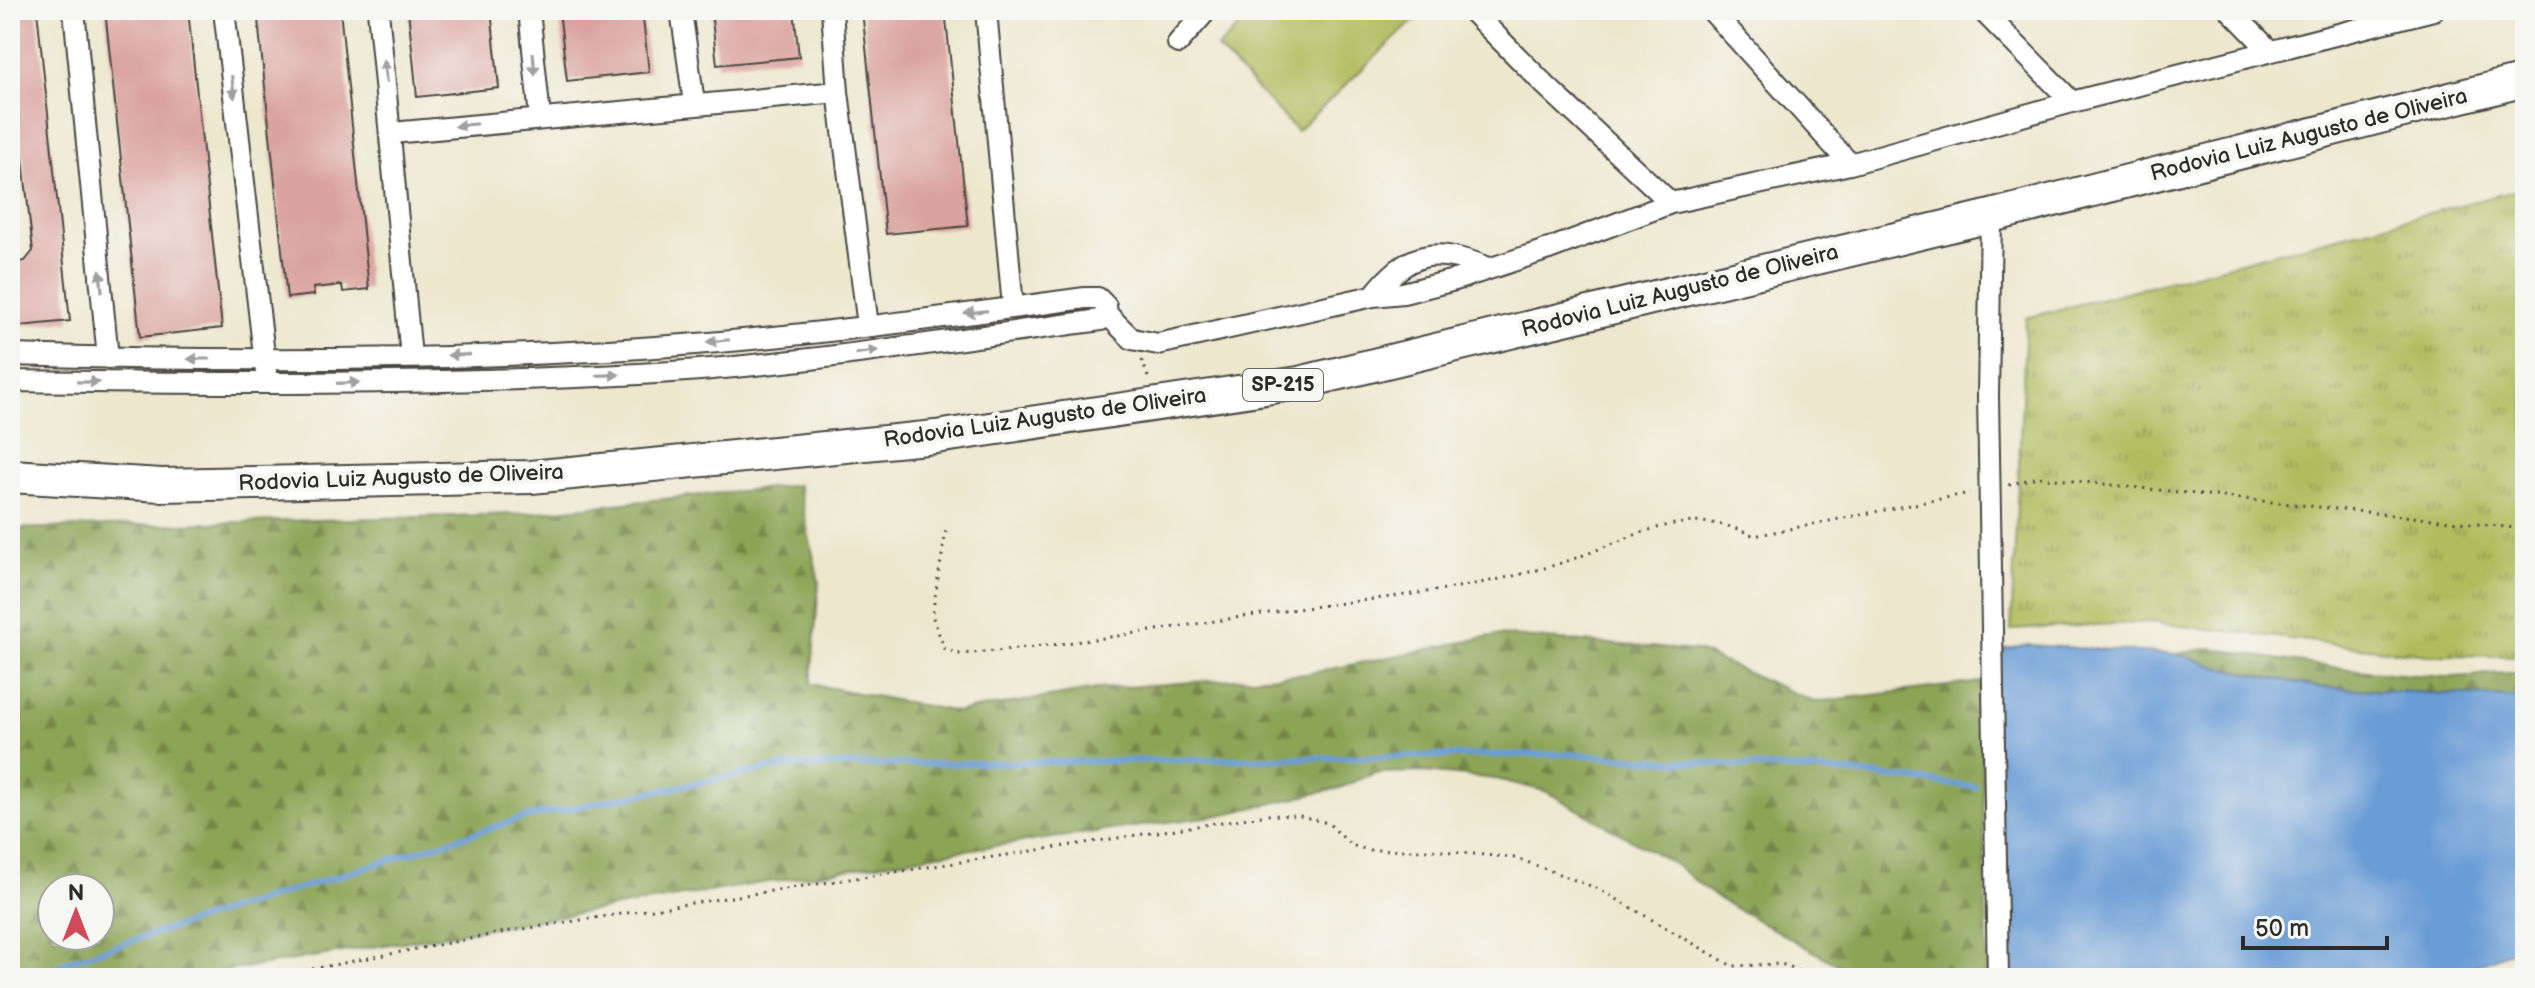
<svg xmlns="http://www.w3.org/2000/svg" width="2535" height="988" font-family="'Balsamiq Sans',sans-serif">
  <defs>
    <pattern id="grass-tufts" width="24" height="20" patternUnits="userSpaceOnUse" patternTransform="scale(2)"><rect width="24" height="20" fill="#b0bd5f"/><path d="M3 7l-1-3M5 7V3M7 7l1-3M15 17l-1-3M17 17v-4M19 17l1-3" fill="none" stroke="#8f9a4f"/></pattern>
    <pattern id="forest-firs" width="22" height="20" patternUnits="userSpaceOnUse" patternTransform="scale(2)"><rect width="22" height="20" fill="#8ca456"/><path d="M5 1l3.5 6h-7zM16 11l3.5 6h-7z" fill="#738647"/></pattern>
  </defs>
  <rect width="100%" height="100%" fill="#f6f6f2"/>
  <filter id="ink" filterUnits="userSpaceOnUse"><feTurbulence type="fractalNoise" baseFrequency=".0125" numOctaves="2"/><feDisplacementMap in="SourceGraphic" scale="16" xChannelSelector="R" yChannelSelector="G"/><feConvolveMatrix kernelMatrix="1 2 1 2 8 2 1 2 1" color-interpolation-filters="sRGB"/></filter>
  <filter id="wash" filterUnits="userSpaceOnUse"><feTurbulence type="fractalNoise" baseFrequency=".006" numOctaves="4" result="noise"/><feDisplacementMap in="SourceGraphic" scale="32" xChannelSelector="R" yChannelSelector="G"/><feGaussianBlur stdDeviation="1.8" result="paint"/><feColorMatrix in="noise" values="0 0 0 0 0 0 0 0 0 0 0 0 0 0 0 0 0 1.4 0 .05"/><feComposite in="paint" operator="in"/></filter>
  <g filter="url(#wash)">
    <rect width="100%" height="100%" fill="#ede7cd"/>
    <!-- grass -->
    <path fill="url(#grass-tufts)" stroke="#6e7445" stroke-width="2" d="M2525 188V656L2428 655 2148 622 2011 630 2026 318Z"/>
    <!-- forest -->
    <path fill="url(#forest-firs)" stroke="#5c6840" stroke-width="2" fill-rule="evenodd" d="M798 485 819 582 811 684 957 712 1097 689 1306 674 1497 635 1698 651 1814 702 1980 682 1988 978H1862L1717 898 1674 864 1545 791 1496 779 1424 772 1375 773 1340 788 1220 815 951 852 184 978H10V529L519 514ZM52 888H100V936H52Z
      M2212 648C2289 663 2366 673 2445 677 2472 678 2498 670 2525 674V698L2318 687 2221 668 2176 654Z"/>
    <!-- garden -->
    <path fill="#b0bd5f" stroke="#6e7445" stroke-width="2" d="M1257 10H1425L1297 131 1217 48Z"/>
    <!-- water -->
    <path fill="#6a9cd5" stroke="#4a6480" stroke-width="2" d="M2028 645 2176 654 2221 668 2318 687 2525 698V946L2445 978H2010L1999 901 1994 677 2005 649Z"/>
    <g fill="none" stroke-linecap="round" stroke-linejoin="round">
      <!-- stream -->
      <path stroke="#6a9cd5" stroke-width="6" d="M27 978 77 958 526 817 783 766 1566 754 1855 773 1976 787"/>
    </g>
    <g id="blocks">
      <!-- building -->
      <path fill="#daa39f" d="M10 10H37L70 321 10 327V263L25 261 33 251 10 41Z
        M105 10H132L133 16 188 10 222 328 140 337Z
        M257 10H340L369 289 343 292 342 285 313 288 314 295 287 298Z
        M408 10H491L499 88 417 97Z
        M559 10H642L649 72 567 81Z
        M711 10H794L799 57 717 65Z
        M862 10H945L968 226 886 234Z"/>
    </g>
  </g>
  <g filter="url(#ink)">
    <use href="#blocks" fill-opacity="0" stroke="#484743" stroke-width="2"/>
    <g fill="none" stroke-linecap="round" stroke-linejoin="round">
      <defs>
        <path id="minor" d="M74 10 108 358
          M224 10 266 372
          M378 10 411 357
          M529 10 540 118
          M681 10 694 103
          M832 10 838 92 868 326
          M986 10 1013 307
          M1471 10 1545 85 1671 203
          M1711 10 1850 164
          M1982 10 2072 102
          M2230 10 2270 51
          M1178 43 1207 10
          M392 133 838 92
          M1991 216 1988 396 1998 978
          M1373 296C1408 252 1433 246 1486 267
          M1107 314 1132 339 1158 344 1373 296 1403 293 1455 280 1549 249 1671 203 1850 164 2072 102 2433 10
          M10 355C229 362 451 362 670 346 809 336 947 317 1085 298H1098L1106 306 1107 314 1101 320C947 340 794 366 639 374 429 385 220 384 10 381"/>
        <path id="trunk" d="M10 476 162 485 531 477 936 437 1299 383 1991 216 2525 80"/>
      </defs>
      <!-- minor casing -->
      <use href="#minor" stroke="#484743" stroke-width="24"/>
      <!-- trunk casing -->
      <use href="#trunk" stroke="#484743" stroke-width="36"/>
      <!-- path -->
      <path stroke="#484743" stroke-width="3" stroke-dasharray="2 6" stroke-linecap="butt" d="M1142 360 1149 380
        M2009 485 2037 477 2525 529
        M946 531 932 615 944 648 958 654C1066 647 1175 626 1283 611 1373 598 1470 591 1558 564 1626 543 1682 500 1754 536L1970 493
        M265 978 516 930 1268 815 1300 816 1328 823 1351 845 1368 850H1432L1516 858 1599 889 1732 966 1781 964 1797 969 1802 978"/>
      <!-- minor -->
      <use href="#minor" stroke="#fff" stroke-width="20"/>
      <!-- trunk -->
      <use href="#trunk" stroke="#fff" stroke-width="32"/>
    </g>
    <!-- one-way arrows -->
    <defs><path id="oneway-solid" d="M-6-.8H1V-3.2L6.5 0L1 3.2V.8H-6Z" transform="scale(2)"/></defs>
    <g fill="#a0a0a0">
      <use href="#oneway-solid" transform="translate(534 64) rotate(85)"/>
      <use href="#oneway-solid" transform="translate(385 71) rotate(-97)"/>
      <use href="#oneway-solid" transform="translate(233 87) rotate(83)"/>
      <use href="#oneway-solid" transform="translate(466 125) rotate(174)"/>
      <use href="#oneway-solid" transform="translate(101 281) rotate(-96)"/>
      <use href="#oneway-solid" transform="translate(976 312) rotate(173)"/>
      <use href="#oneway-solid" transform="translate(718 341) rotate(174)"/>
      <use href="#oneway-solid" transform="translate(867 352) rotate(-8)"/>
      <use href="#oneway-solid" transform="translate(459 355) rotate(178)"/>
      <use href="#oneway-solid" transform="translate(199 359) rotate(-180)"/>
      <use href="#oneway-solid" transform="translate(608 375) rotate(-2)"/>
      <use href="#oneway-solid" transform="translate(88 382) rotate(1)"/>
      <use href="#oneway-solid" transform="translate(348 383) rotate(-2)"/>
    </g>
  </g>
  <g text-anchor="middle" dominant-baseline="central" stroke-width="8" stroke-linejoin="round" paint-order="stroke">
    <!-- shield labels -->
    <rect fill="#f6f6f2" stroke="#686867" stroke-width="2" x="1243" y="369" width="80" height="32" rx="6"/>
    <g font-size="20" font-weight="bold" fill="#2b2b2b">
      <text x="1283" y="385">SP-215</text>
    </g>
    <!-- street labels -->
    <g font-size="22" fill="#2b2b2b" stroke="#f6f6f2">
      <text transform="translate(2309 135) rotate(-14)">Rodovia Luiz Augusto de Oliveira</text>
      <text transform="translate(1680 291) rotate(-14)">Rodovia Luiz Augusto de Oliveira</text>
      <text transform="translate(1045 418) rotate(-8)">Rodovia Luiz Augusto de Oliveira</text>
      <text transform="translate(401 478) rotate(-2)">Rodovia Luiz Augusto de Oliveira</text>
    </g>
  </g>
  <!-- margin -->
  <rect width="2535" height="988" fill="none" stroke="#f6f6f2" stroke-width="40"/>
  <!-- north arrow -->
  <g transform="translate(76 912)"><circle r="38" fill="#f6f6f2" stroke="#a5a5a2" stroke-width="2"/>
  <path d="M0-6L14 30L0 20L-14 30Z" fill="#d1495b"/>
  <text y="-12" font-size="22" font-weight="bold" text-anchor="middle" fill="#2b2b2b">N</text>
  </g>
  <!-- scale -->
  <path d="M2243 936v12h144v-12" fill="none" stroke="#2b2b2b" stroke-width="4"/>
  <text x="2255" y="936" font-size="24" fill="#2b2b2b" stroke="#f6f6f2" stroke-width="6" paint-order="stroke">50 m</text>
</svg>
